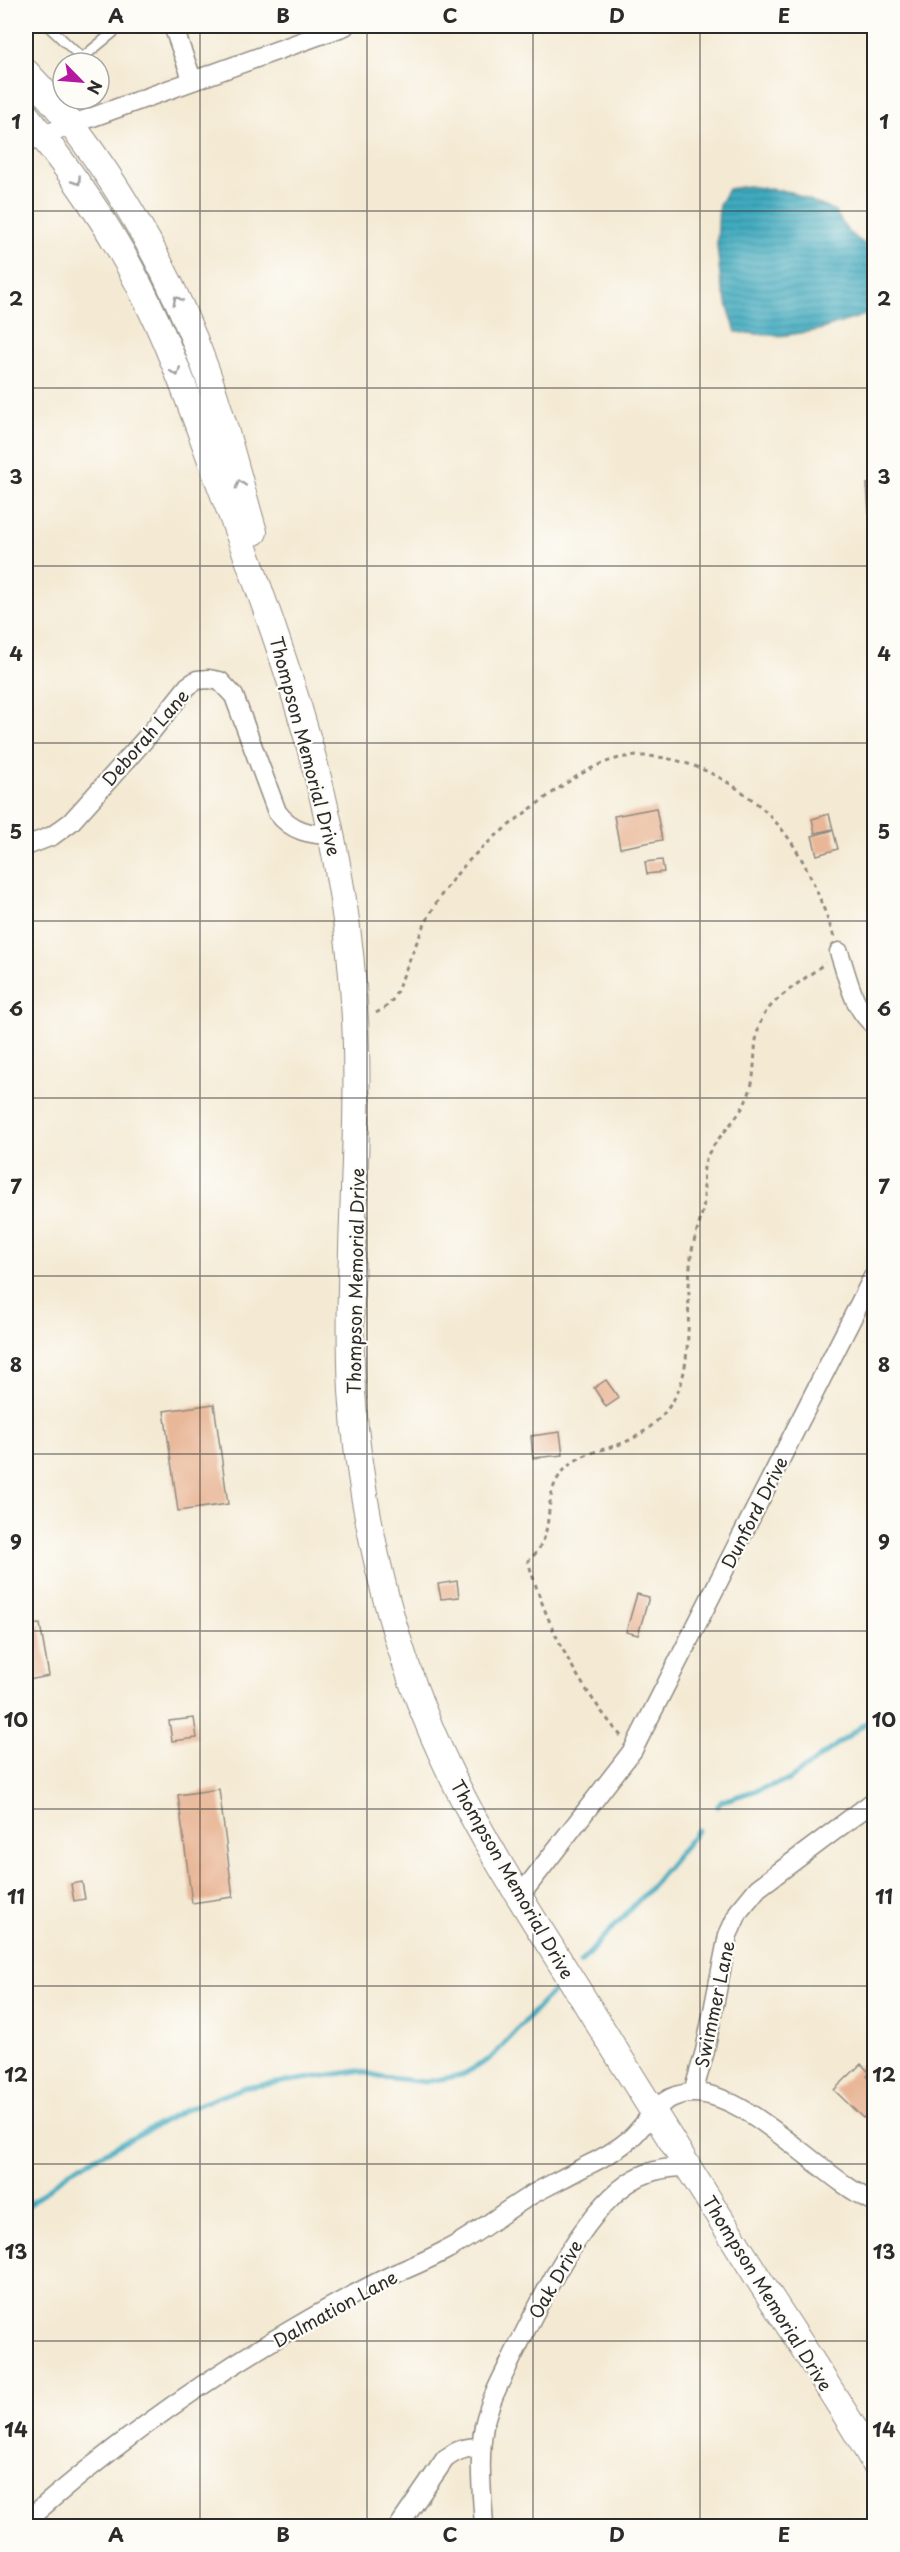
<svg xmlns="http://www.w3.org/2000/svg" width="900" height="2552" font-family="'Playpen Sans',sans-serif">
  <defs>
    <pattern id="water-rules" width="6" height="5" patternUnits="userSpaceOnUse" patternTransform="scale(1.5)"><rect width="6" height="5" fill="#3faabf"/><path d="M0 2.5h6" fill="none" stroke="#358b9b"/></pattern>
  </defs>
  <rect width="100%" height="100%" fill="#fdfcf7"/>
  <filter id="ink" filterUnits="userSpaceOnUse"><feTurbulence type="fractalNoise" baseFrequency=".0167" numOctaves="2"/><feDisplacementMap in="SourceGraphic" scale="12" xChannelSelector="R" yChannelSelector="G"/><feConvolveMatrix kernelMatrix="1 2 1 2 8 2 1 2 1" color-interpolation-filters="sRGB"/></filter>
  <filter id="wash" filterUnits="userSpaceOnUse"><feTurbulence type="fractalNoise" baseFrequency=".008" numOctaves="4" result="noise"/><feDisplacementMap in="SourceGraphic" scale="24" xChannelSelector="R" yChannelSelector="G"/><feGaussianBlur stdDeviation="1.35" result="paint"/><feColorMatrix in="noise" values="0 0 0 0 0 0 0 0 0 0 0 0 0 0 0 0 0 1.4 0 .05"/><feComposite in="paint" operator="in"/></filter>
  <g filter="url(#wash)">
    <rect width="100%" height="100%" fill="#f4ead4"/>
    <!-- water -->
    <path fill="url(#water-rules)" stroke="#356a75" stroke-width="1.5" d="M748 186 790 192 835 211 848 232 874 251V312L819 330 781 336 736 332 721 284 717 245 719 205 728 189Z"/>
    <g fill="none" stroke-linecap="round" stroke-linejoin="round">
      <!-- stream -->
      <path stroke="#3faabf" stroke-width="5" d="M718 1806 722 1801 789 1780 874 1717
        M580 1963 651 1887 698 1830
        M26 2207 70 2171 185 2110 242 2088 358 2071 383 2077 425 2082 462 2075 490 2059 557 1987"/>
    </g>
    <g id="blocks">
      <!-- building -->
      <path fill="#e9b798" d="M874 483V514H869L867 484Z
        M656 808 662 840 620 848 614 816Z
        M829 814 833 829 815 833 812 819Z
        M833 830 838 849 817 855 812 836Z
        M662 860 664 872 647 874 645 862Z
        M606 1380 619 1398 606 1407 594 1388Z
        M214 1404 228 1504 178 1511 164 1411Z
        M560 1432 563 1455 533 1458 531 1436Z
        M457 1581 459 1597 441 1599 438 1584Z
        M637 1594 649 1597 638 1635 626 1632Z
        M40 1624 49 1676 28 1680 26 1628H29L28 1625Z
        M194 1718 197 1738 172 1741 169 1721Z
        M219 1789 233 1897 192 1903 178 1795Z
        M82 1882 85 1899 74 1901 71 1884Z
        M861 2064 870 2073 867 2076 874 2084V2107L863 2118 834 2090Z"/>
    </g>
  </g>
  <g filter="url(#ink)">
    <use href="#blocks" fill-opacity="0" stroke="#908a80" stroke-width="1.5"/>
    <g fill="none" stroke-linecap="round" stroke-linejoin="round">
      <defs>
        <path id="service" d="M48 26 82 58 121 26"/>
        <path id="minor" d="M173 26 192 79
          M26 141 345 26
          M26 846 52 836 71 822 148 736 188 686 197 680 209 679 220 681 234 696 277 812C292 832 310 834 334 836
          M839 952C848 977 852 1007 874 1025
          M520 1896 633 1750 874 1275
          M693 2093 705 2051 728 1935 739 1911 758 1888 874 1801
          M26 2521C107 2450 196 2385 289 2331 323 2311 357 2292 392 2275 411 2267 430 2259 448 2249 477 2234 504 2211 533 2194 549 2185 566 2177 582 2168 599 2160 616 2151 630 2139 652 2119 657 2094 693 2093 749 2092 822 2179 874 2202
          M399 2526 445 2459C457 2450 466 2447 481 2447
          M484 2526C482 2493 478 2459 484 2426 489 2402 501 2380 512 2358 537 2307 580 2217 627 2184 645 2171 666 2167 687 2167"/>
        <path id="secondary" d="M26 72C104 154 168 264 206 370 225 423 238 478 254 532
          M26 115C70 171 107 221 139 285 176 357 201 436 230 511 294 678 347 839 355 1019 361 1143 346 1267 352 1391 356 1459 368 1527 385 1594 401 1655 423 1717 451 1774 488 1851 536 1923 581 1995 641 2093 703 2191 765 2289 802 2346 840 2403 874 2462"/>
      </defs>
      <!-- service casing -->
      <use href="#service" stroke="#908a80" stroke-width="12"/>
      <!-- minor casing -->
      <use href="#minor" stroke="#908a80" stroke-width="21"/>
      <!-- secondary casing -->
      <use href="#secondary" stroke="#908a80" stroke-width="28"/>
      <!-- path -->
      <path stroke="#908a80" stroke-width="3" stroke-dasharray="4.5 4.5" stroke-linecap="butt" d="M376 1013 386 1007 394 998C410 961 423 919 447 887 468 856 507 826 537 804 562 786 586 767 616 759 674 745 743 782 780 827 806 858 821 900 834 937
        M621 1736C577 1684 547 1627 528 1561 558 1536 541 1500 560 1475 574 1456 593 1452 615 1446 642 1437 666 1418 678 1391 693 1359 686 1294 691 1257 693 1240 700 1225 703 1208 707 1188 698 1170 710 1151 723 1130 742 1116 750 1091 758 1066 750 1035 766 1012 776 997 809 976 825 963"/>
      <!-- service -->
      <use href="#service" stroke="#fff" stroke-width="9"/>
      <!-- minor -->
      <use href="#minor" stroke="#fff" stroke-width="18"/>
      <!-- secondary -->
      <use href="#secondary" stroke="#fff" stroke-width="26"/>
    </g>
    <!-- one-way arrows -->
    <defs><path id="oneway-chevron" d="M-2-3.5L2.5 0L-2 3.5" fill="none" stroke-width="1.6" stroke-linecap="round" stroke-linejoin="round" transform="scale(1.5)"/></defs>
    <g stroke="#a0a0a0">
      <use href="#oneway-chevron" transform="translate(77 181) rotate(56)"/>
      <use href="#oneway-chevron" transform="translate(177 300) rotate(-117)"/>
      <use href="#oneway-chevron" transform="translate(176 372) rotate(69)"/>
      <use href="#oneway-chevron" transform="translate(240 484) rotate(-106)"/>
    </g>
  </g>
  <!-- grid -->
  <path fill="none" stroke="#2b2b2b" stroke-width="1.5" stroke-opacity="0.55" d="M200 26V2526M367 26V2526M533 26V2526M700 26V2526M26 211H874M26 388H874M26 566H874M26 743H874M26 921H874M26 1098H874M26 1276H874M26 1454H874M26 1631H874M26 1809H874M26 1986H874M26 2164H874M26 2341H874"/>
  <g text-anchor="middle" dominant-baseline="central" stroke-width="4.5" stroke-linejoin="round" paint-order="stroke">
    <!-- street labels -->
    <g font-size="18" fill="#2b2b2b" stroke="#fdfcf7">
      <text transform="translate(145 737) rotate(-49)">Deborah Lane</text>
      <text transform="translate(306 746) rotate(75)">Thompson Memorial Drive</text>
      <text transform="translate(355 1281) rotate(-89)">Thompson Memorial Drive</text>
      <text transform="translate(754 1512) rotate(-63)">Dunford Drive</text>
      <text transform="translate(513 1879) rotate(60)">Thompson Memorial Drive</text>
      <text transform="translate(714 2004) rotate(-78)">Swimmer Lane</text>
      <text transform="translate(555 2279) rotate(-60)">Oak Drive</text>
      <text transform="translate(768 2293) rotate(58)">Thompson Memorial Drive</text>
      <text transform="translate(335 2308) rotate(-29)">Dalmation Lane</text>
    </g>
  </g>
  <!-- margin -->
  <rect width="900" height="2552" fill="none" stroke="#fdfcf7" stroke-width="66"/>
  <!-- north arrow -->
  <g transform="translate(81 81) rotate(115)"><circle r="28" fill="#fdfcf7" stroke="#a9a8a5" stroke-width="1.5"/>
  <path d="M0-4.5L10 22L0 15L-10 22Z" fill="#b5179e"/>
  <text y="-9" font-size="16" font-weight="bold" text-anchor="middle" fill="#2b2b2b">N</text>
  </g>
  <rect x="33" y="33" width="834" height="2486" fill="none" stroke="#2b2b2b" stroke-width="2"/>
  <g font-size="20" text-anchor="middle" font-weight="bold" fill="#2b2b2b">
    <text x="116" y="23">A</text>
    <text x="283" y="23">B</text>
    <text x="450" y="23">C</text>
    <text x="617" y="23">D</text>
    <text x="784" y="23">E</text>
    <text x="16" y="129">1</text>
    <text x="884" y="129">1</text>
    <text x="16" y="306">2</text>
    <text x="884" y="306">2</text>
    <text x="16" y="484">3</text>
    <text x="884" y="484">3</text>
    <text x="16" y="661">4</text>
    <text x="884" y="661">4</text>
    <text x="16" y="839">5</text>
    <text x="884" y="839">5</text>
    <text x="16" y="1016">6</text>
    <text x="884" y="1016">6</text>
    <text x="16" y="1194">7</text>
    <text x="884" y="1194">7</text>
    <text x="16" y="1372">8</text>
    <text x="884" y="1372">8</text>
    <text x="16" y="1549">9</text>
    <text x="884" y="1549">9</text>
    <text x="16" y="1727">10</text>
    <text x="884" y="1727">10</text>
    <text x="16" y="1904">11</text>
    <text x="884" y="1904">11</text>
    <text x="16" y="2082">12</text>
    <text x="884" y="2082">12</text>
    <text x="16" y="2259">13</text>
    <text x="884" y="2259">13</text>
    <text x="16" y="2437">14</text>
    <text x="884" y="2437">14</text>
    <text x="116" y="2542">A</text>
    <text x="283" y="2542">B</text>
    <text x="450" y="2542">C</text>
    <text x="617" y="2542">D</text>
    <text x="784" y="2542">E</text>
  </g>
</svg>
